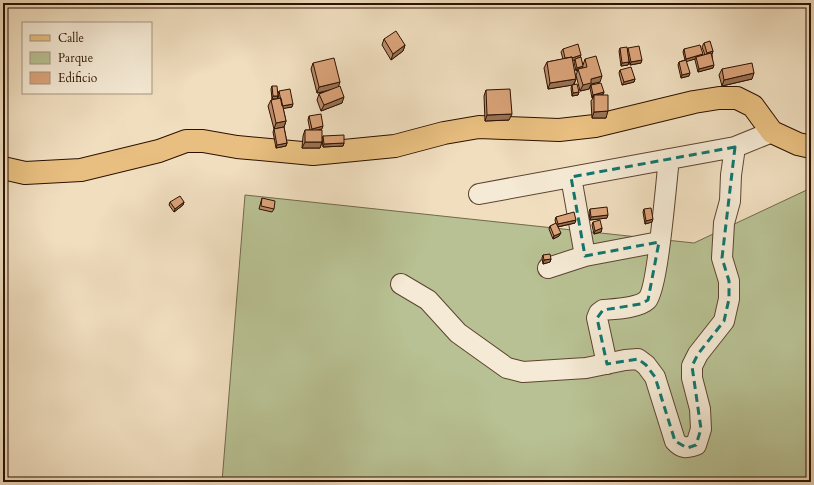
<svg xmlns="http://www.w3.org/2000/svg" width="814" height="485" font-family="Cardo,serif">
  <rect width="100%" height="100%" fill="#f0debf"/>
  <filter id="stains"><feTurbulence type="fractalNoise" baseFrequency=".005" numOctaves="4"/><feColorMatrix values="0 0 0 0 .2 0 0 0 0 .09 0 0 0 0 .02 0 0 0 .5 -.17"/></filter>
  <radialGradient id="worn" r=".72"><stop offset=".6" stop-color="#630" stop-opacity="0"/><stop offset="1" stop-color="#630" stop-opacity=".3"/></radialGradient>
  <!-- green -->
  <path fill="#b8c193" stroke="#72694a" d="M811 188V482H222L245 195 694 243Z"/>
  <g fill="none" stroke-linecap="round" stroke-linejoin="round">
    <defs>
      <path id="minor" d="M571 177 585 256
        M479 194 735 147 772 132
        M548 268 585 256 659 242
        M401 284 428 300 458 333 507 368 523 372 586 368 625 360 638 359 646 365 655 377 675 441C682 449 686 448 696 445L701 429 700 409 692 378V366L698 354 724 321 729 299V281L722 258 724 223 730 201 731 175 735 147
        M607 364 597 318 599 313 603 310C614 309 639 308 647 300 658 289 666 182 669 159"/>
      <path id="major" d="M3 168 25 173 81 170 159 151 186 141H203L237 147 313 154 395 146 444 133 479 127 559 130 595 126 694 102 719 98H737L753 106 772 132 798 144 811 147"/>
    </defs>
    <!-- minor casing -->
    <use href="#minor" stroke="#5d4430" stroke-width="22"/>
    <!-- major casing -->
    <use href="#major" stroke="#2c1100" stroke-width="24"/>
    <!-- minor -->
    <use href="#minor" stroke="#f5ead5" stroke-width="20"/>
    <!-- major -->
    <use href="#major" stroke="#e8bf80" stroke-width="22"/>
  </g>
  <!-- wall -->
  <path fill="#bc8c69" stroke="#2c1100" d="M384 39 405 45 403 51 391 60 382 45Z
    M704 43 713 51 712 54 713 68 698 72 695 60V59L686 61 689 76 681 78 678 65 679 62 685 60 683 52 684 49 703 54 702 56 705 55 702 47Z
    M620 48 629 62 628 65 621 66 619 51Z
    M628 48 641 63 630 65 627 51Z
    M563 49 580 57 583 65 585 59 600 82 591 84 589 89 580 91 576 75 578 70 576 71 574 62 575 60H572L576 79 574 85 579 92 578 95 572 96 571 88 572 85 548 89 544 68 547 62 563 59 561 52Z
    M313 63 339 86 342 103 321 111 317 100 319 94 324 92 317 93 311 69Z
    M722 69 752 79 722 86 719 75Z
    M620 70 635 79 634 82 622 85 619 73Z
    M591 85 604 92 603 95 606 118H592L591 101 593 98H592L590 88Z
    M272 86 277 99 279 98 278 94 279 91 292 107 283 108 286 121 284 127 287 143 286 146 276 148 273 132 274 129 268 106 271 100 274 99H272L271 89Z
    M486 90 509 120 485 121 484 96Z
    M309 116 322 129 318 130 322 142 320 148H302L303 136 305 130H310L308 120Z
    M323 136 344 143 343 146 323 147 322 139Z
    M262 198 274 209 272 212 259 209Z
    M170 202H184L183 205 174 212 169 205Z
    M590 209 607 218 590 220 589 212Z
    M644 209 652 222 645 224 643 212Z
    M556 217 575 223 558 227 559 236 553 239 549 229 550 226 556 224 555 220Z
    M593 222 602 228 601 232 594 234 592 225Z
    M543 255 551 259 550 262 543 264 542 258Z"/>
  <!-- shaded-wall -->
  <path fill="#997255" stroke="#2c1100" d="M405 45 403 51 391 60 393 54Z
    M713 51 712 54 705 56 707 53Z
    M703 54 702 57H696L695 59 685 62 686 59Z
    M581 55 580 58 565 63 566 60Z
    M642 60 641 63 630 65 631 62Z
    M629 62 628 65 621 66 622 63Z
    M714 65 713 68 698 72 699 69Z
    M583 66 582 69H578V70L576 71 577 68Z
    M690 73 689 76 681 78 682 75Z
    M754 73 752 79 722 86 724 80Z
    M602 76 600 82 591 84 589 89 580 91 583 85 591 79Z
    M576 79 573 85 548 89 550 83Z
    M635 79 634 82 622 85 624 82Z
    M340 82 338 88 317 93 319 87Z
    M579 92 578 95 572 96 573 93Z
    M604 92 602 95H594L593 98H592L593 95Z
    M273 96H278L277 99H272Z
    M344 97 342 103 321 111 324 105Z
    M293 104 292 107 281 109 282 106Z
    M608 111 606 118H592L594 112Z
    M512 114 509 120 485 121 487 115Z
    M286 121 284 127 274 129 276 123Z
    M323 126 322 129 310 132 312 129Z
    M305 142H322L320 148H302Z
    M287 143 286 146 276 148 277 145Z
    M344 143 343 146 323 147 324 144Z
    M184 202 183 205 174 212 175 209Z
    M608 215 607 218 590 220 591 217Z
    M653 219 652 222 645 224 646 221Z
    M576 220 575 223 557 227 558 224Z
    M602 228 601 232 594 234 595 231Z
    M561 233 559 236 553 239 554 236Z
    M551 259 550 262 543 264 544 260Z"/>
  <!-- building -->
  <path fill="#dba37a" stroke="#2c1100" d="M396 31 405 45 393 54 384 39Z
    M710 41 713 51 707 53 704 43Z
    M578 44 581 55 572 58V57L565 58 563 49Z
    M700 45 703 54 686 59 684 49Z
    M639 46 642 60 631 62 628 48Z
    M627 47 629 62 622 63 620 48Z
    M711 53 714 65 699 69 696 57Z
    M596 56 602 76 591 79V83L583 85 578 69 587 67 585 59Z
    M572 57 576 79 550 83 547 62Z
    M581 57 583 66 577 68 575 59Z
    M334 58 340 82 319 87 313 63Z
    M686 60 690 73 682 75 679 62Z
    M752 63 754 73 724 80 722 69Z
    M631 67 635 79 624 82 620 70Z
    M601 83 604 92 593 95 591 85Z
    M577 84 579 92 573 93 572 85Z
    M272 86H277L278 96H273Z
    M340 86 344 97 324 105 319 94Z
    M290 89 293 104 282 106 279 91Z
    M510 89 512 114 487 115 486 90Z
    M594 95H608V111L594 112Z
    M281 98 286 121 276 123 271 100Z
    M321 114 323 126 312 129 309 116Z
    M284 127 287 143 277 145 274 129Z
    M305 130H322V142H305Z
    M344 135V143L324 144 323 136Z
    M180 196 184 202 175 209 170 202Z
    M262 198 275 201 274 209 261 206Z
    M607 207 608 215 591 217 590 209Z
    M651 208 653 219 646 221 644 209Z
    M574 212 576 220 558 224 556 217Z
    M600 220 602 228 595 231 593 222Z
    M556 223 561 233 554 236 550 226Z
    M550 254 551 259 544 260 543 255Z"/>
  <!-- marked area -->
  <path fill="none" stroke="#0f766e" stroke-width="3" stroke-dasharray="8 5" stroke-linejoin="round" d="M735 147 722 258 729 281V299L724 321 698 354 692 366 701 429 696 445 687 448 675 441 655 377 646 365 638 359 607 364 597 318 603 310 641 304 648 300 659 242 585 256 571 177Z"/>
  <!-- margin -->
  <rect width="814" height="485" fill="none" stroke="#f0debf" stroke-width="16"/>
  <rect x="4" y="4" width="806" height="477" fill="none" stroke="#2c1100" stroke-width="2"/>
  <rect x="8" y="8" width="798" height="469" fill="none" stroke="#2c1100"/>
  <!-- legend -->
  <rect x="22" y="22" width="130" height="72" fill="#f5ead5" stroke="#a59380"/>
  <rect x="30" y="35" width="20" height="6" fill="#e8bf80" stroke="#a59380"/>
  <text x="58" y="42" font-size="12" fill="#2c1100">Calle</text>
  <rect x="30" y="52" width="20" height="12" fill="#b8c193" stroke="#a59380"/>
  <text x="58" y="62" font-size="12" fill="#2c1100">Parque</text>
  <rect x="30" y="72" width="20" height="12" fill="#dba37a" stroke="#a59380"/>
  <text x="58" y="82" font-size="12" fill="#2c1100">Edificio</text>
  <rect width="100%" height="100%" filter="url(#stains)"/>
  <rect width="100%" height="100%" fill="url(#worn)"/>
</svg>
